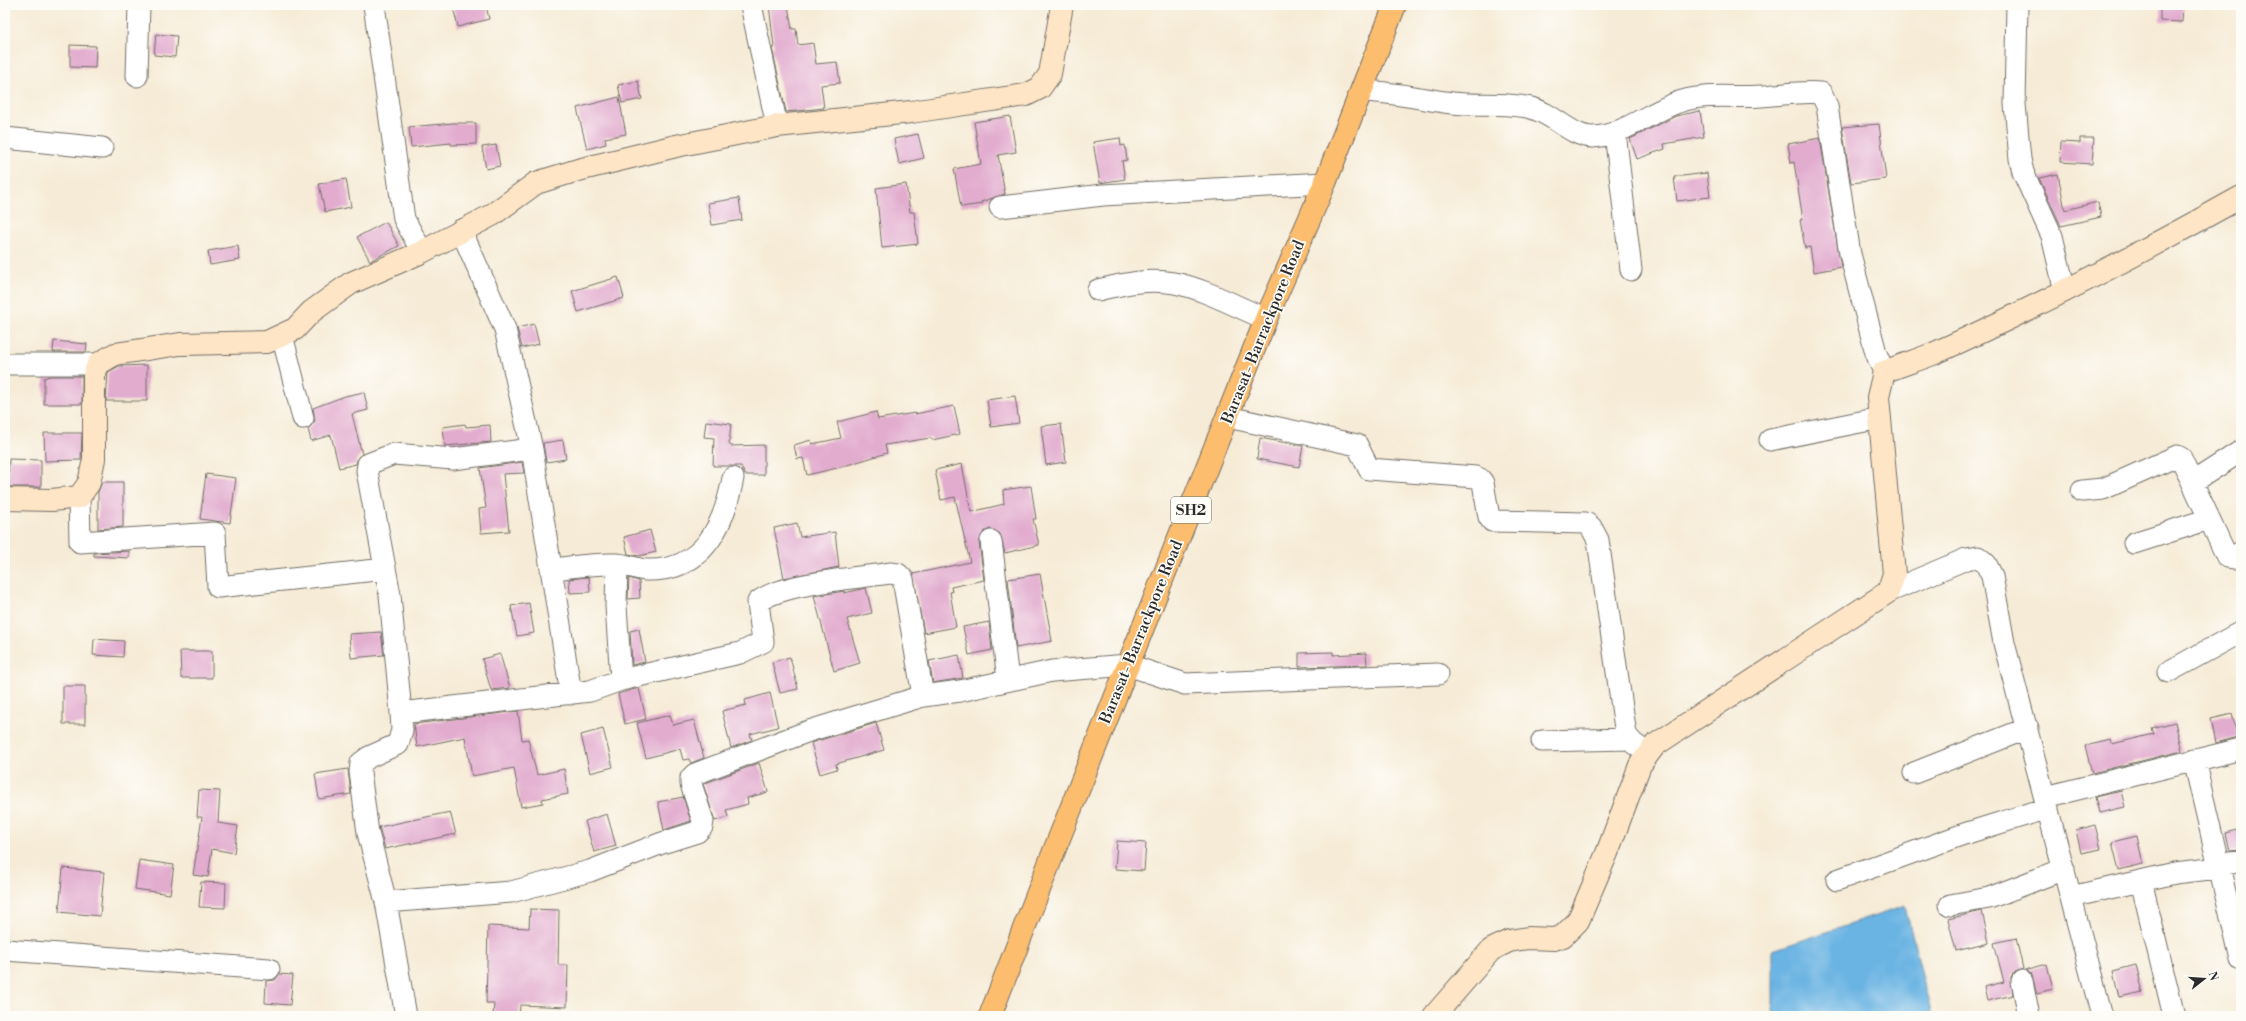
<svg xmlns="http://www.w3.org/2000/svg" width="2246" height="1021" font-family="'Libre Bodoni',serif">
  <rect width="100%" height="100%" fill="#fdfcf7"/>
  <filter id="ink" filterUnits="userSpaceOnUse"><feTurbulence type="fractalNoise" baseFrequency=".025" numOctaves="2"/><feDisplacementMap in="SourceGraphic" scale="8" xChannelSelector="R" yChannelSelector="G"/><feConvolveMatrix kernelMatrix="1 2 1 2 8 2 1 2 1" color-interpolation-filters="sRGB"/></filter>
  <filter id="wash" filterUnits="userSpaceOnUse"><feTurbulence type="fractalNoise" baseFrequency=".012" numOctaves="4" result="noise"/><feDisplacementMap in="SourceGraphic" scale="16" xChannelSelector="R" yChannelSelector="G"/><feGaussianBlur stdDeviation="0.9" result="paint"/><feColorMatrix in="noise" values="0 0 0 0 0 0 0 0 0 0 0 0 0 0 0 0 0 1.4 0 .05"/><feComposite in="paint" operator="in"/></filter>
  <g filter="url(#wash)">
    <rect width="100%" height="100%" fill="#f6ebd6"/>
    <!-- water -->
    <path fill="#6bb4e3" stroke="#4b7087" d="M1905 906 1932 1016H1773V950Z"/>
    <g id="blocks">
      <!-- building -->
      <path fill="#e2accf" d="M460 5H486L489 19 458 27 453 7Z
        M769 5H788L792 29H796L798 45 813 43 816 64 837 62 840 83 821 85 824 108 786 112 772 48 774 47Z
        M2160 5H2183L2182 22 2160 21Z
        M156 34 177 36 175 57 154 55Z
        M70 45 96 46 95 68 70 67Z
        M638 81 642 99 622 103 618 85Z
        M619 97 626 134 605 138 606 144 587 149 577 108Z
        M1700 111 1704 137 1664 144 1665 149 1637 159 1630 139 1676 116Z
        M1010 116 1016 152 998 155 1005 194 981 202 982 204 961 207 954 169 981 164 974 122Z
        M453 123H476V144L451 145V143L411 147 409 127Z
        M1879 124 1886 179 1851 183 1842 127Z
        M918 134 924 158 899 164 894 139Z
        M1120 138 1121 146 1125 145 1127 160 1122 161 1125 179 1100 183 1093 142Z
        M1820 138 1841 267 1814 272 1810 247 1805 248 1800 220H1803L1794 162 1791 163 1788 144Z
        M2080 138H2094L2092 164 2060 162 2061 142 2080 143Z
        M496 145 500 166 486 169 482 147Z
        M1707 173 1710 197 1677 201 1674 177Z
        M2058 174 2065 210 2098 202 2101 217 2061 226 2039 178Z
        M346 179 351 207 325 212 319 184Z
        M906 184 910 212H914L918 244 882 248 876 188Z
        M739 198 742 220 712 225 708 203Z
        M386 222 399 246 370 261 357 237Z
        M238 246 240 260 210 265 208 251Z
        M618 277 624 298 578 312 572 291Z
        M534 324 539 344 522 348 517 328Z
        M54 341 87 344 86 352H53Z
        M147 365V401H106L108 372 119 366Z
        M50 376H82V404H44V378Z
        M364 392 368 410 352 414 362 454 358 457 356 464 339 468 331 435 311 441 308 429 315 421 313 408 345 396Z
        M1015 396 1019 423 991 427 987 400Z
        M954 406 960 434 932 440 931 438 885 445 887 453 837 468 807 475 803 458 797 459 794 445 811 440 812 444 841 438 837 422 876 412 878 419 915 413V414Z
        M706 421 731 424 729 444 731 446 764 445V475H745L741 466H713L714 438 704 437Z
        M465 424 466 427 490 425 491 442 445 446 443 427Z
        M1061 424 1066 462 1046 465 1041 426Z
        M44 433H82L81 460 45 461Z
        M1260 438 1303 446 1299 467 1257 459Z
        M563 440 566 459 546 462 543 443Z
        M9 459 41 460V487H8Z
        M522 462 524 473 503 474 509 531 481 533 479 509 486 508 480 468Z
        M962 464 971 512 1004 504 1003 490 1031 486 1036 519H1033L1039 545 1005 553 1000 534 990 529 984 532 979 542 984 580 951 587 952 592H950L956 627 924 633 913 574 970 562 955 497 941 500 935 470Z
        M206 474 236 478 230 523 200 519Z
        M102 482H123V527L98 529V492Z
        M797 523 800 537 835 532 839 567 784 578 774 528Z
        M650 530 656 552 639 556 628 554 624 537Z
        M129 551V558L94 556V553Z
        M1040 574 1052 641 1016 648 1008 579Z
        M589 577 590 592 570 593 569 579Z
        M629 578 639 581 640 598 628 599Z
        M866 588 872 613 847 619 860 663 834 671 814 596 844 591V593Z
        M529 603 534 633 517 636 511 606Z
        M989 622 992 650 969 655 963 627Z
        M639 629 645 662 632 665 630 631Z
        M381 632 384 655 351 658 349 634Z
        M94 639 124 641 123 657 93 655Z
        M180 651H212V678H181Z
        M1333 652V655L1366 653 1367 665 1299 667V653Z
        M500 654 510 688 491 690 482 659Z
        M959 655 963 678 933 683 929 661Z
        M790 657 798 689 780 693 772 662Z
        M63 686H85V724H63Z
        M639 688 646 719 625 724 618 694Z
        M770 693 778 727 750 734 752 740 731 748 722 711 746 705 745 700Z
        M518 711 522 740 528 739 537 775 564 769 568 794 542 799 543 803 521 807 514 768 472 776 465 737 417 747 414 724Z
        M2232 714 2238 737 2216 743 2211 719Z
        M670 715 673 725 694 720 704 758 691 763 689 759 683 760 680 749 646 758 637 723Z
        M2175 722 2182 751 2092 773 2085 746 2111 740 2112 744 2154 734 2152 728Z
        M876 723 884 750 836 764 837 769 820 774 811 743Z
        M603 729 613 767 590 773 581 735Z
        M759 763 768 792 747 798 748 804 726 810 728 817 715 821 703 784Z
        M348 769 351 794 319 799 315 774Z
        M199 790 220 791 218 823 238 826 234 853 212 849 208 877 193 875 202 817H197Z
        M2121 791 2125 807 2099 813 2095 797Z
        M683 797 691 821 664 830 658 802Z
        M450 812 456 834 385 849 379 827Z
        M607 814 616 846 594 852 585 821Z
        M2095 825 2101 849 2081 853 2076 830Z
        M2241 829V850L2229 851 2225 833Z
        M2137 836 2143 864 2119 870 2112 842Z
        M1117 841 1146 843 1144 871 1115 869Z
        M139 860 174 865 170 894 135 889Z
        M63 868 104 872 100 916 59 912Z
        M201 882 226 883 225 908 199 907Z
        M530 909 559 910 558 965H568L567 1007 520 1005 519 1016H493L494 1003H486L488 926 529 928Z
        M1982 911 1989 943 1956 951 1948 919Z
        M2016 938 2023 969 2014 972 2011 977 2013 995 1987 1001 1984 987 2004 982 1994 943Z
        M2047 964 2053 989 2037 993 2031 973 2025 970Z
        M2136 965 2143 992 2119 997 2113 971Z
        M279 974 293 975 290 1005 265 1003 266 981 275 980Z"/>
    </g>
  </g>
  <g filter="url(#ink)">
    <use href="#blocks" fill-opacity="0" stroke="#726e67" stroke-width="1"/>
    <g fill="none" stroke-linecap="round" stroke-linejoin="round">
      <defs>
        <path id="street" d="M374 5 404 219 422 252
          M751 5 777 126
          M2017 5 2015 104 2020 159 2023 172 2052 236 2065 291
          M137 76 139 5
          M1362 91C1394 92 1421 99 1452 103 1478 106 1506 102 1531 108 1553 113 1571 137 1593 137 1623 136 1654 109 1682 101 1708 93 1735 98 1761 96 1781 95 1800 91 1821 93L1827 106 1850 254 1876 353 1884 372
          M1615 132 1631 270
          M5 138 102 148
          M1000 207 1103 195 1325 183
          M461 230 505 329 532 449
          M1098 290C1123 284 1149 278 1174 283 1203 288 1239 308 1266 319
          M282 335 303 418
          M5 364H98
          M1228 417 1357 445 1369 469 1476 477 1480 479 1483 483 1489 517 1492 521 1586 523 1591 527 1598 540 1626 735 1633 743 1647 753
          M1770 440 1880 418
          M2193 482 2241 451
          M2082 491 2103 489 2177 456 2181 458 2227 557 2233 558 2241 552
          M79 497 80 542 215 533 218 587 385 569
          M991 541 1008 680
          M2134 543 2209 519
          M617 564 616 606 621 680
          M552 569C573 567 595 563 616 564 626 564 636 569 646 570 703 572 724 526 733 478
          M1888 592 1966 559 1978 557 1986 564 1992 576 2004 643 2102 1016
          M2168 672 2241 632
          M401 713 390 595 367 471 368 464 394 454 453 459 532 449 571 694
          M1542 741 1628 739
          M2194 760 2241 960
          M1914 773 2028 728
          M2045 797 2241 749
          M2218 864 2241 862
          M1837 880 1964 834 2048 808
          M2141 881 2174 1016
          M2071 897 2175 873 2218 868
          M386 902 511 892 590 871 662 843 697 832 702 827 703 821 691 784V778L695 774 809 731 923 696 960 691 1052 671 1128 665 1185 684 1438 674
          M1950 905 1989 898 2064 869
          M5 950 269 969
          M2022 981 2029 1016
          M406 1016 386 902 368 833 360 772 361 763 369 757 398 744 402 730 401 713 590 691 621 680 740 653 763 642 758 602C780 583 860 578 890 573L898 574 903 579 923 696"/>
        <path id="secondary" d="M5 499 52 500 79 497 89 483 94 459V376L98 364 115 354 180 344 267 342 295 329 311 312 351 283 422 252 492 215 536 183 578 170 676 146 777 126 911 112 1026 95 1040 88 1050 74 1062 5
          M1434 1016 1491 950 1509 941 1528 938 1554 939 1563 936 1578 921 1607 853 1640 765 1655 745 1888 592 1894 574 1878 397 1884 372C1901 365 1918 360 1935 353 2039 306 2141 253 2241 197"/>
        <path id="primary" d="M990 1016 1056 846 1266 319 1325 183 1395 5"/>
      </defs>
      <!-- street casing -->
      <use href="#street" stroke="#726e67" stroke-width="23"/>
      <!-- secondary casing -->
      <use href="#secondary" stroke="#726e67" stroke-width="24"/>
      <!-- primary casing -->
      <use href="#primary" stroke="#726e67" stroke-width="24"/>
      <!-- street -->
      <use href="#street" stroke="#fff" stroke-width="21"/>
      <!-- secondary -->
      <use href="#secondary" stroke="#fee5c5" stroke-width="22"/>
      <!-- primary -->
      <use href="#primary" stroke="#fcbd6e" stroke-width="22"/>
    </g>
  </g>
  <g text-anchor="middle" dominant-baseline="central" stroke-width="3.5" stroke-linejoin="round" paint-order="stroke">
    <!-- shield labels -->
    <rect fill="#fdfcf7" stroke="#6a6a68" stroke-width="1" x="1171" y="497" width="40" height="26" rx="3"/>
    <g font-size="15" font-weight="bold" fill="#2b2b2b">
      <text x="1191" y="510">SH2</text>
    </g>
    <!-- street labels -->
    <g font-size="16" fill="#2b2b2b" stroke="#fdfcf7">
      <text transform="translate(1263 332) rotate(-68)">Barasat- Barrackpore Road</text>
      <text transform="translate(1141 632) rotate(-68)">Barasat- Barrackpore Road</text>
    </g>
  </g>
  <!-- margin -->
  <rect width="2246" height="1021" fill="none" stroke="#fdfcf7" stroke-width="20"/>
  <!-- north arrow -->
  <g transform="translate(2204 979) rotate(73)" stroke="#fdfcf7" stroke-width="3" paint-order="stroke">
  <path d="M0-3L7 15L0 10L-7 15Z" fill="#2b2b2b"/>
  <text y="-6" font-size="11" font-weight="bold" text-anchor="middle" fill="#2b2b2b">N</text>
  </g>
</svg>
